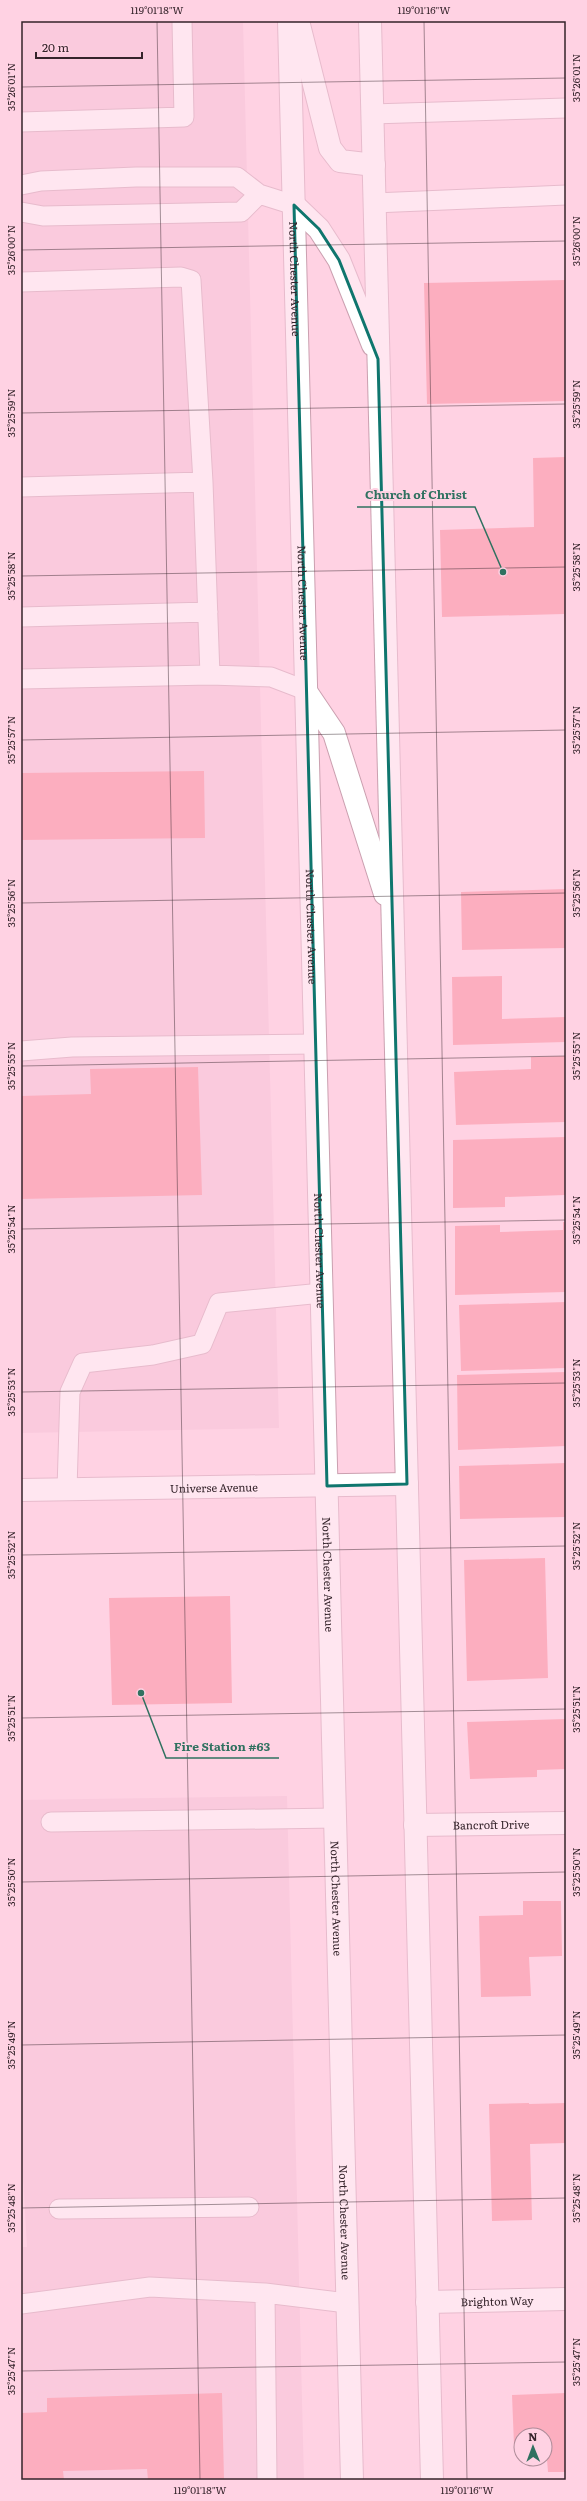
<svg xmlns="http://www.w3.org/2000/svg" width="587" height="2501" font-family="Literata,serif">
  <rect width="100%" height="100%" fill="#ffd2e3"/>
  <!-- built -->
  <path fill="#f4c1d5" d="M21 21H243L279 1428 21 1433Z
    M287 1796 304 2480H21V2247H27L21 2141V1800Z"/>
  <!-- building -->
  <path fill="#f98492" d="M566 280V401L427 404 424 283Z
    M566 457V657L564 614 442 617 440 530 534 527 533 458Z
    M204 771 205 838 21 840V773Z
    M566 889V948L462 950 461 892Z
    M502 976V1019L566 1017V1042L453 1045 452 977Z
    M566 1056V1122L456 1125 454 1072 531 1069V1057Z
    M198 1067 202 1195 21 1199V1096L91 1094 90 1069Z
    M566 1137V1199L565 1195 505 1197V1207L453 1208V1140Z
    M563 1222H566V1292L455 1295V1226L500 1225V1232L563 1230Z
    M566 1302V1368L461 1371 459 1305Z
    M566 1372V1446L458 1450 457 1375Z
    M566 1463V1517L460 1519 459 1466Z
    M545 1558 548 1678 467 1681 464 1560Z
    M230 1596 232 1703 112 1705 109 1598Z
    M566 1719V1769L537 1770V1777L470 1779 467 1722Z
    M523 1901H561L562 1956 529 1957 531 1996 481 1997 479 1916 523 1915Z
    M529 2103V2104L566 2103V2143L530 2144 532 2220 492 2221 489 2104Z
    M222 2393 224 2480H148L147 2469 63 2471 64 2480H21V2413L47 2412V2398Z
    M566 2393V2472H548L545 2435H521V2445H514L512 2395Z"/>
  <g fill="none" stroke-linecap="round" stroke-linejoin="round">
    <defs>
      <path id="service" d="M372 114 566 108
        M21 122 184 117 182 21
        M21 185 41 181 136 177H237L259 194 294 205
        M374 203 566 195
        M21 212 43 216 241 212 259 194
        M21 282 181 277 191 280 203 482 210 675 271 677 305 690
        M21 487 203 482
        M21 617 208 612
        M21 679 210 675
        M21 1051 72 1047 315 1044
        M67 1489 70 1392 83 1363 153 1355 202 1344 219 1303 322 1293
        M51 1822 336 1818
        M59 2209 249 2207
        M265 2293 267 2480
        M21 2304 150 2287 265 2293 347 2303"/>
      <g id="minor">
        <path id="s1" d="M415 1825 566 1823"/>
        <path id="s2" d="M427 2302 566 2299"/>
      </g>
      <g id="tertiary">
        <path id="s3" d="M21 1490 407 1484"/>
      </g>
      <g id="secondary">
        <path id="s4" d="M289 21 352 2480"/>
        <path d="M298 21 330 148 340 161 374 165"/>
        <path d="M370 21 432 2480"/>
        <path d="M294 205 319 229 339 260 373 345"/>
        <path d="M305 690 334 733 385 894"/>
      </g>
    </defs>
    <!-- service casing -->
    <use href="#service" stroke="#cba0b0" stroke-width="21"/>
    <!-- minor casing -->
    <use href="#minor" stroke="#cba0b0" stroke-width="24"/>
    <!-- tertiary casing -->
    <use href="#tertiary" stroke="#cba0b0" stroke-width="24"/>
    <!-- secondary casing -->
    <use href="#secondary" stroke="#cba0b0" stroke-width="24"/>
    <!-- service -->
    <use href="#service" stroke="#fff" stroke-width="19"/>
    <!-- minor -->
    <use href="#minor" stroke="#fff" stroke-width="22"/>
    <!-- tertiary -->
    <use href="#tertiary" stroke="#fff" stroke-width="22"/>
    <!-- secondary -->
    <use href="#secondary" stroke="#fff" stroke-width="22"/>
  </g>
  <!-- marked area -->
  <path d="M0 0H587V2501H0ZM294 205 319 229 339 260 378 359 407 1484 327 1486Z" fill="#ffd2e3" fill-opacity=".55" fill-rule="evenodd"/>
  <path fill="none" stroke="#0f766e" stroke-width="3" stroke-linejoin="round" d="M294 205 319 229 339 260 378 359 407 1484 327 1486Z"/>
  <!-- ticks -->
  <path fill="none" stroke="#34232a" stroke-width="1" stroke-opacity="0.45" d="M157 21 200 2480M424 21 467 2480M21 87 566 78M21 250 566 241M21 413 566 404M21 576 566 567M21 740 566 730M21 903 566 893M21 1066 566 1056M21 1229 566 1220M21 1392 566 1383M21 1555 566 1546M21 1718 566 1709M21 1882 566 1872M21 2045 566 2035M21 2208 566 2198M21 2371 566 2362"/>
  <g text-anchor="middle" dominant-baseline="central" stroke-width="4" stroke-linejoin="round" paint-order="stroke">
    <!-- street labels -->
    <g font-size="11" fill="#34232a" stroke="#ffd2e3">
      <text stroke="none"><textPath href="#s4" startOffset="258">North Chester Avenue</textPath></text>
      <text stroke="none"><textPath href="#s4" startOffset="582">North Chester Avenue</textPath></text>
      <text stroke="none"><textPath href="#s4" startOffset="906">North Chester Avenue</textPath></text>
      <text stroke="none"><textPath href="#s4" startOffset="1230">North Chester Avenue</textPath></text>
      <text stroke="none"><textPath href="#s3" startOffset="193">Universe Avenue</textPath></text>
      <text stroke="none"><textPath href="#s4" startOffset="1554">North Chester Avenue</textPath></text>
      <text stroke="none"><textPath href="#s1" startOffset="76">Bancroft Drive</textPath></text>
      <text stroke="none"><textPath href="#s4" startOffset="1878">North Chester Avenue</textPath></text>
      <text stroke="none"><textPath href="#s4" startOffset="2202">North Chester Avenue</textPath></text>
      <text stroke="none"><textPath href="#s2" startOffset="70">Brighton Way</textPath></text>
    </g>
  </g>
  <!-- callouts -->
  <path fill="none" stroke="#307160" stroke-width="1.5" d="M503 572L475 507H357M141 1693L166 1758H279"/>
  <g fill="#307160" stroke="#ffd2e3" stroke-width="1.5">
    <circle cx="503" cy="572" r="4"/>
    <circle cx="141" cy="1693" r="4"/>
  </g>
  <g font-size="12" text-anchor="middle" font-weight="bold" fill="#307160" stroke="#ffd2e3" stroke-width="4" stroke-linejoin="round" paint-order="stroke">
    <text x="416" y="499">Church of Christ</text>
    <text x="222" y="1751">Fire Station #63</text>
  </g>
  <!-- border -->
  <rect width="587" height="2501" fill="none" stroke="#ffd2e3" stroke-width="44"/>
  <!-- north arrow -->
  <g transform="translate(533 2447) rotate(359)"><circle r="19" fill="#ffd2e3" stroke="#ae8c99"/>
  <path d="M0-3L7 15L0 10L-7 15Z" fill="#307160"/>
  <text y="-6" font-size="11" font-weight="bold" text-anchor="middle" fill="#34232a">N</text>
  </g>
  <!-- scale -->
  <path d="M36 52v6h106v-6" fill="none" stroke="#34232a" stroke-width="2"/>
  <text x="42" y="52" font-size="12" fill="#34232a" stroke="#ffd2e3" stroke-width="3" paint-order="stroke">20 m</text>
  <rect x="22" y="22" width="543" height="2457" fill="none" stroke="#34232a" stroke-width="1.5"/>
  <g font-size="10" text-anchor="middle" fill="#34232a">
    <text x="157" y="14">119°01'18"W</text>
    <text x="424" y="14">119°01'16"W</text>
    <text transform="translate(576 78) rotate(-90)" y="4">35°26'01"N</text>
    <text transform="translate(11 87) rotate(-90)" y="4">35°26'01"N</text>
    <text transform="translate(576 241) rotate(-90)" y="4">35°26'00"N</text>
    <text transform="translate(11 250) rotate(-90)" y="4">35°26'00"N</text>
    <text transform="translate(576 404) rotate(-90)" y="4">35°25'59"N</text>
    <text transform="translate(11 413) rotate(-90)" y="4">35°25'59"N</text>
    <text transform="translate(576 567) rotate(-90)" y="4">35°25'58"N</text>
    <text transform="translate(11 576) rotate(-90)" y="4">35°25'58"N</text>
    <text transform="translate(576 730) rotate(-90)" y="4">35°25'57"N</text>
    <text transform="translate(11 740) rotate(-90)" y="4">35°25'57"N</text>
    <text transform="translate(576 893) rotate(-90)" y="4">35°25'56"N</text>
    <text transform="translate(11 903) rotate(-90)" y="4">35°25'56"N</text>
    <text transform="translate(576 1056) rotate(-90)" y="4">35°25'55"N</text>
    <text transform="translate(11 1066) rotate(-90)" y="4">35°25'55"N</text>
    <text transform="translate(576 1220) rotate(-90)" y="4">35°25'54"N</text>
    <text transform="translate(11 1229) rotate(-90)" y="4">35°25'54"N</text>
    <text transform="translate(576 1383) rotate(-90)" y="4">35°25'53"N</text>
    <text transform="translate(11 1392) rotate(-90)" y="4">35°25'53"N</text>
    <text transform="translate(576 1546) rotate(-90)" y="4">35°25'52"N</text>
    <text transform="translate(11 1555) rotate(-90)" y="4">35°25'52"N</text>
    <text transform="translate(576 1709) rotate(-90)" y="4">35°25'51"N</text>
    <text transform="translate(11 1718) rotate(-90)" y="4">35°25'51"N</text>
    <text transform="translate(576 1872) rotate(-90)" y="4">35°25'50"N</text>
    <text transform="translate(11 1882) rotate(-90)" y="4">35°25'50"N</text>
    <text transform="translate(576 2035) rotate(-90)" y="4">35°25'49"N</text>
    <text transform="translate(11 2045) rotate(-90)" y="4">35°25'49"N</text>
    <text transform="translate(576 2198) rotate(-90)" y="4">35°25'48"N</text>
    <text transform="translate(11 2208) rotate(-90)" y="4">35°25'48"N</text>
    <text transform="translate(576 2362) rotate(-90)" y="4">35°25'47"N</text>
    <text transform="translate(11 2371) rotate(-90)" y="4">35°25'47"N</text>
    <text x="200" y="2494">119°01'18"W</text>
    <text x="467" y="2494">119°01'16"W</text>
  </g>
</svg>
